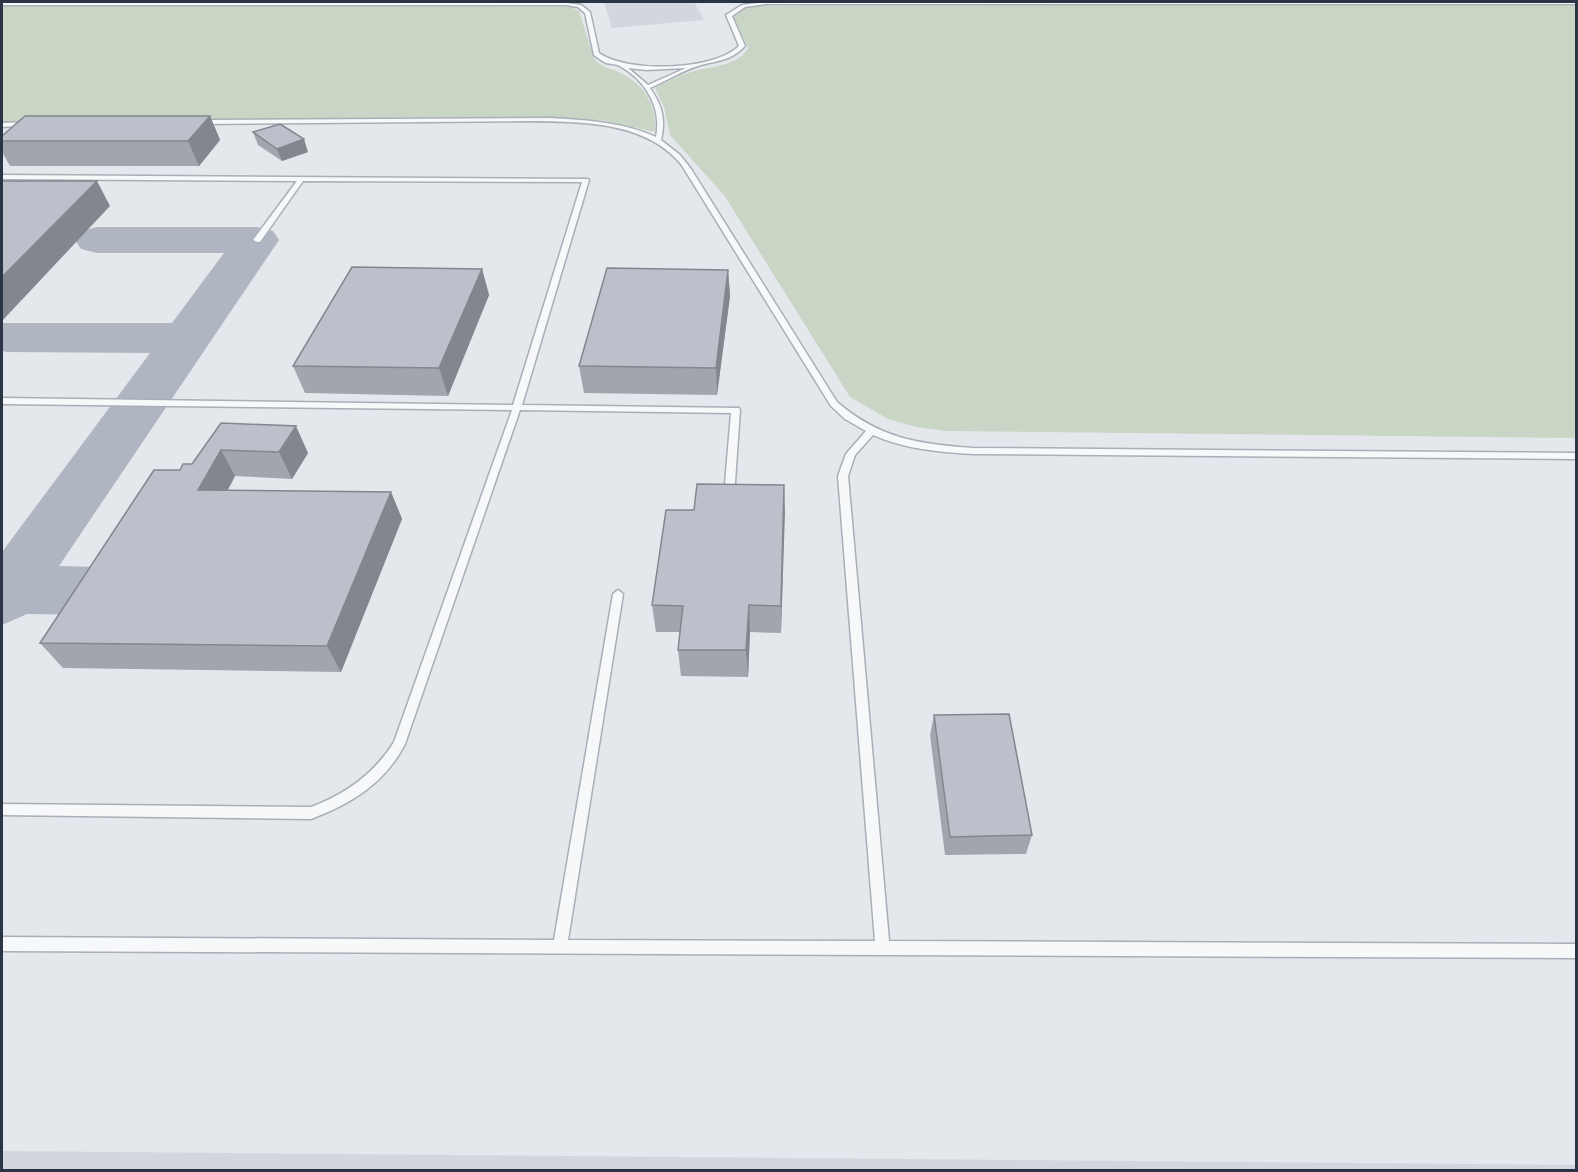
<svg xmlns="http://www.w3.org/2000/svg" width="1578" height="1172" font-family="Commissioner,sans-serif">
<rect width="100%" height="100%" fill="#e4e7ec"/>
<g fill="#d2d6de">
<path d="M604,2H694L704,20L612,28Z"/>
<path d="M2,1151L1576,1165V1170H2Z"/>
</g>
<g fill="#c9d6c5">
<path d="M32,4L571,7L579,11L594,59C601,66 609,68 618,72C643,82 657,105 655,132L601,120L481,117L2,122V6Z"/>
<path d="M1576,4V438L946,431L916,427L888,419L850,397L724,195L670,135L664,107L655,88C667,81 678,76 691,72C709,66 738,67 748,48L734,17L744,9L759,6Z"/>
</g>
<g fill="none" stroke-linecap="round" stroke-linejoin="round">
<path fill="#b0b6c1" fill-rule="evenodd" d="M97,227H257L273,231L279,240L59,566L100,567L123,574L132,591L123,608L100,615L27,614L2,625V552L150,353L7,352L2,351V323H172L224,253H97L81,249L75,240L81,231Z"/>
<g stroke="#a9aeb7" stroke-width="3">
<g id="service">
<path d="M765,2H1576V4H765L745,7L732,16L745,46C730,62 717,60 698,66C682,71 666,81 650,88C662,105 666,119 661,140L680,155L691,169L837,402C880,439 919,444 973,448L1576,453V459L973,454C939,452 904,449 873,435L855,455L848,476L889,941L1576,944V958L2,951V937L554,940L613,594L618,590L623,594L568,940L875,941L838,476L846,454L866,431L845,419L831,406L681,164C644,120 579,122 527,121L200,124L197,122L200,120L550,118C586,120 623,122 656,137C662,107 645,80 620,66C616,64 610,64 606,63C602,61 598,58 594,55L585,13L578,7L566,5H2V3H566L581,5L590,12L599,53C627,73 714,71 739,46L726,15L742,5ZM628,68L646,70L686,68L648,85Z"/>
<path d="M28,122L31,124L30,125L2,127V123Z"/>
<path d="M2,175L588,179L589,180L522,405L739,408L740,410L734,496L729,499L724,496L731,413L520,410L405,744C385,783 351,804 311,819L2,815V804L311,807C346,794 374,774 394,742L512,410L2,404V398L513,405L582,182L303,181L260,242H257L253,240L297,181L2,179Z"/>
</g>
</g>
<use href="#service" fill="#f7f8fa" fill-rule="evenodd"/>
</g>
<g fill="#a1a5ae">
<path d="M210,116L220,140L199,166H10L2,152V136Z"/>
<path d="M253,132L308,152L282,161L258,145Z"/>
<path d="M482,269L489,295L448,396L305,393L293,366Z"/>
<path d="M728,270L730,296L717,395L584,393L579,366Z"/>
<path d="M221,423L308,453L292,479L235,476L228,490L391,492L402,519L341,672L63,668L40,643L180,470L192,464Z"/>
<path d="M784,485L781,633L750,632L748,677L681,676L678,650L680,632H656L652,605L694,510Z"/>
<path d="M934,715L1032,835L1026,854L945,855L930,735Z"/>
</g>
<g fill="#83868d">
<path d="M210,116L220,140L199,166L188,141Z"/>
<path d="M304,139L308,152L282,161L277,149Z"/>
<path d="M97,181L110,206L2,321V277Z"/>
<path d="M482,269L489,295L448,396L439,368Z"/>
<path d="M728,270L730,296L717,395L716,368Z"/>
<path d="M296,426L308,453L292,479L279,452Z"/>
<path d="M221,450L235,476L213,517L198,490Z"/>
<path d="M784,485L785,513L781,633V606Z"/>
<path d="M391,492L402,519L341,672L327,646Z"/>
<path d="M749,605L750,632L748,677L746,650Z"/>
</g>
<g fill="#bbc0ca" stroke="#83868d" stroke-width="1.5">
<path d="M25,116H210L188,141H2V136Z"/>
<path d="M280,124L304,139L277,149L253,132Z"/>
<path d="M2,181H97L2,277Z"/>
<path d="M352,267L482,269L439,368L293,366Z"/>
<path d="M607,268L728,270L716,368L579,366Z"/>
<path d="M221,423L296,426L279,452L221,450L198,490L391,492L327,646L40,643L154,470H180L183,464H192Z"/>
<path d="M697,484L784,485L781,606L749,605L746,650H678L683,606L652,605L666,510H694Z"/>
<path d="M1009,714L1032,835L950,837L934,715Z"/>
</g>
<rect width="1578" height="1172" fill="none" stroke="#2b3445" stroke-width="6"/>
</svg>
